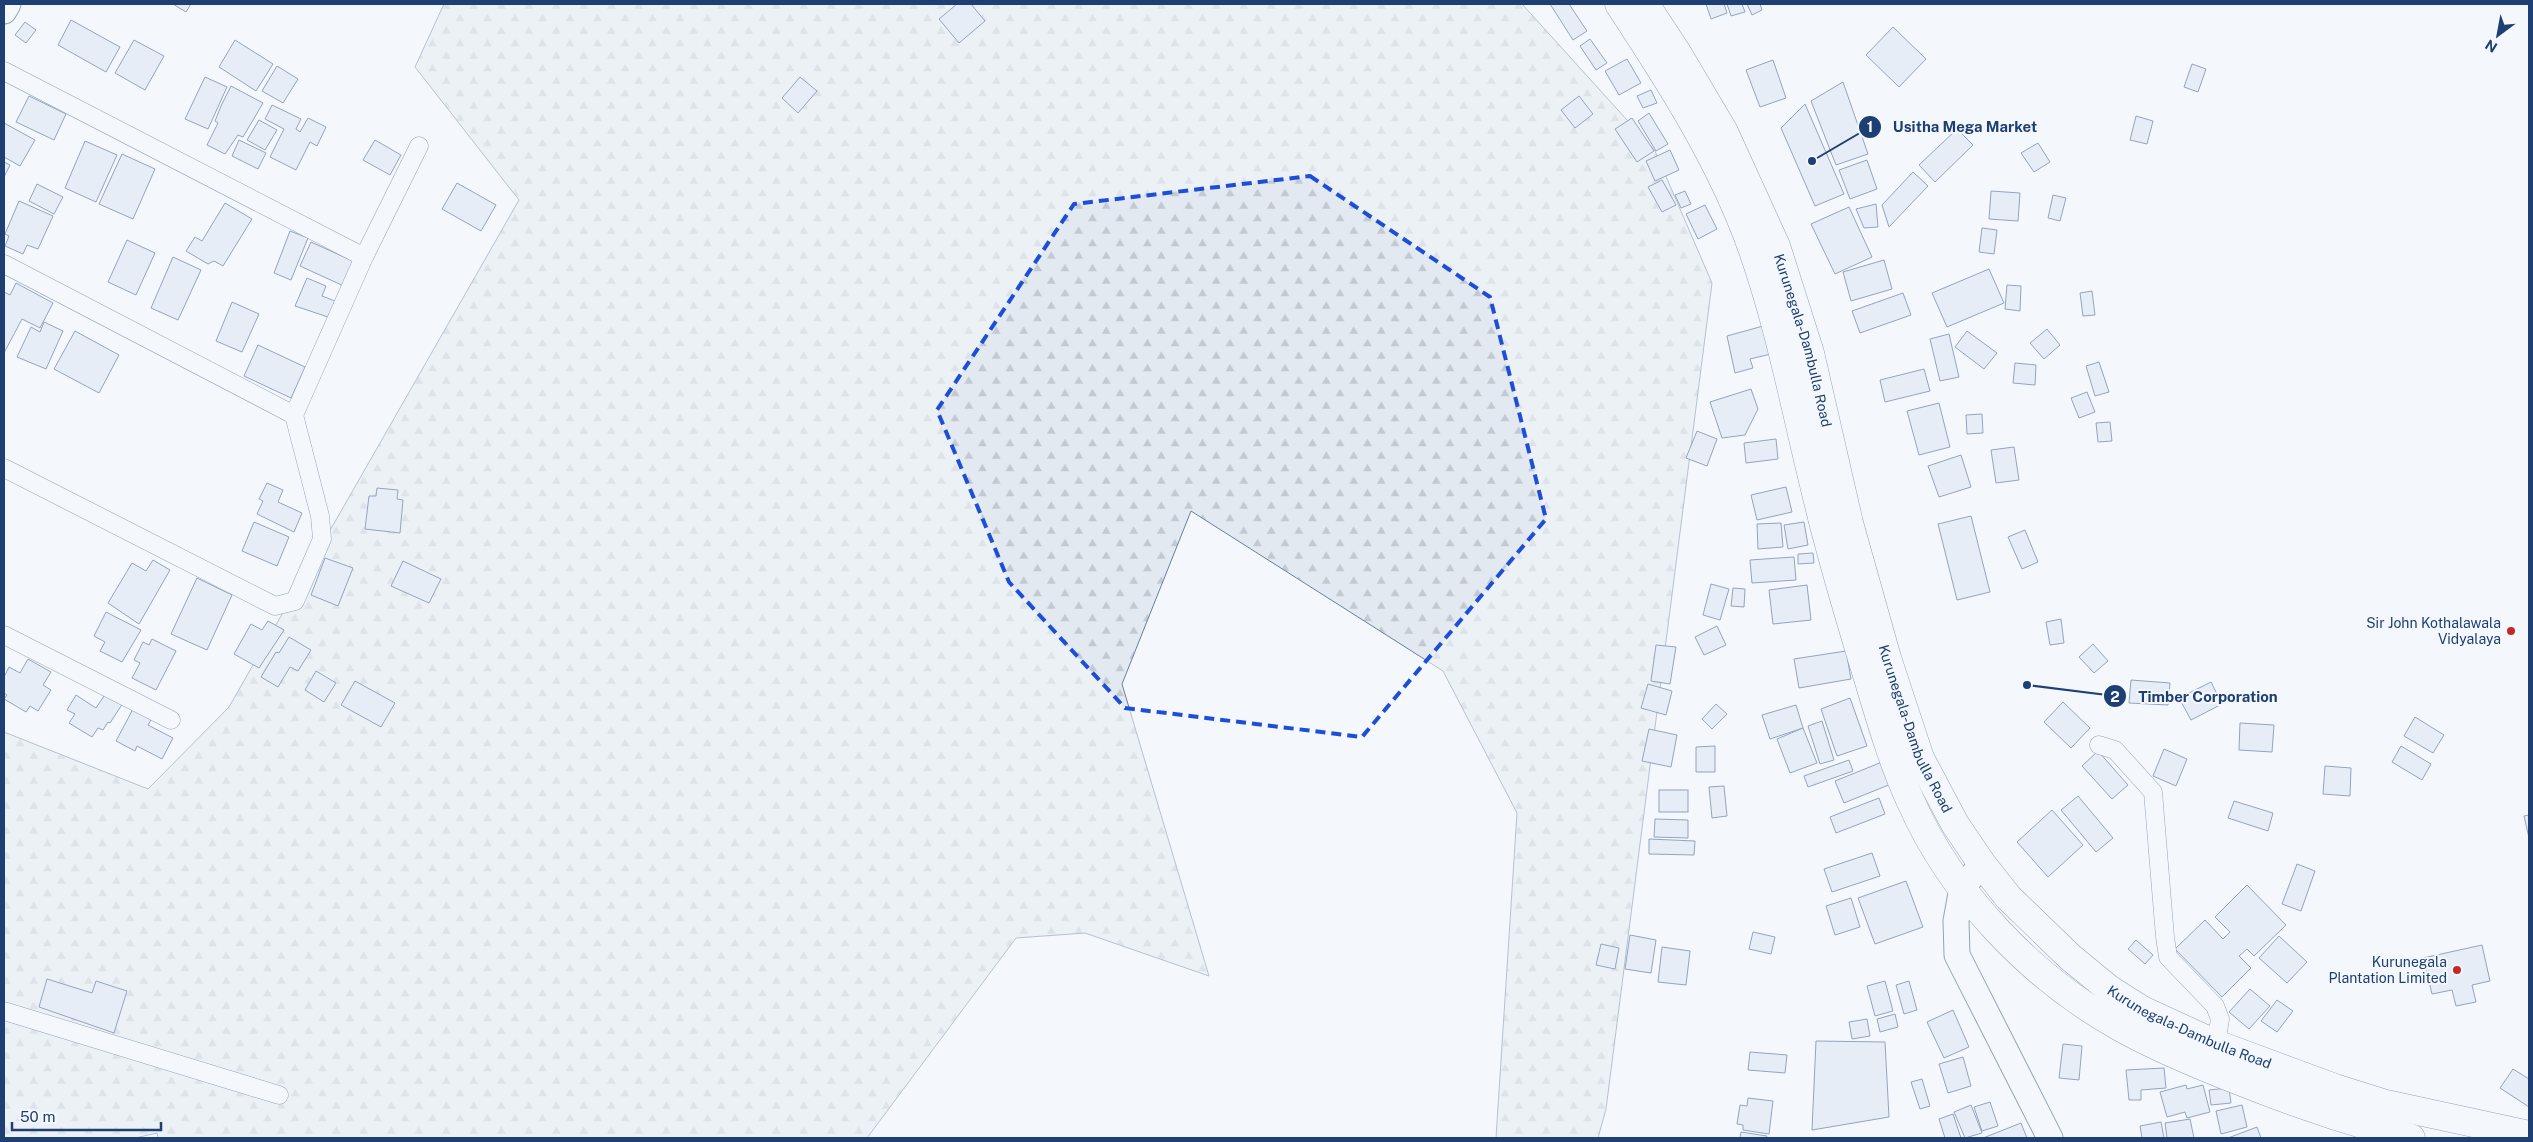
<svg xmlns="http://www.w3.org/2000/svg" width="2533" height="1142" font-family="'Public Sans',sans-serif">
<defs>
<pattern id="forest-firs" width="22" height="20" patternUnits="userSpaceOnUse" patternTransform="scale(1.25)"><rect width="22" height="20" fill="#e3e9f0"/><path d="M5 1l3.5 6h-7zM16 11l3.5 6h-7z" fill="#c2c9d1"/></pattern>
</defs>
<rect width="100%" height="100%" fill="#f4f7fb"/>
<path fill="url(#forest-firs)" stroke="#687fa3" d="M444,4H1522L1655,151L1712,283L1606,1109L1598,1138H1496L1517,813L1443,671L1191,511L1122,684L1209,976L1085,933L1016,938L867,1138H158L157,1133L135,1138H4V732L148,789L229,707L519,200L415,67Z"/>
<g fill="#d5e0f0" stroke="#1d3f73">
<path d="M173,4H191L186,12Z"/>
<path d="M957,4H971L985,21L959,43L939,19Z"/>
<path d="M1550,4H1569L1587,31L1573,40Z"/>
<path d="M1706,4H1724L1727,13L1711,19Z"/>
<path d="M1727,4H1742L1745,12L1731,16Z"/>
<path d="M1747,4H1760L1762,10L1752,15Z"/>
<path d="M71,20L120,47L106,72L58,45Z"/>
<path d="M25,22L36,30L26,43L15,35Z"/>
<path d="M1893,27L1926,59L1899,87L1866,55Z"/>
<path d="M1590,39L1607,63L1596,70L1580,46Z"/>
<path d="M134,40L164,56L145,90L115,73Z"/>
<path d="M235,40L273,64L256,91L219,67Z"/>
<path d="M1627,59L1641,83L1619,95L1605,71Z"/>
<path d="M1773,60L1786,98L1760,107L1746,70Z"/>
<path d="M2192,64L2206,69L2198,92L2184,87Z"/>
<path d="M277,66L298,79L283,103L262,91Z"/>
<path d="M205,77L227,87L208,129L185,119Z"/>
<path d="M800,77L817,91L798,113L782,98Z"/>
<path d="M1843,82L1868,154L1836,165L1811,101Z"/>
<path d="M231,86L263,103L243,137L238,135L225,154L207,145L218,123L215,121L221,106Z"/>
<path d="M1651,90L1657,103L1643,108L1637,96Z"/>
<path d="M29,96L66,114L54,140L16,122Z"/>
<path d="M1579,96L1593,114L1575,128L1561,110Z"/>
<path d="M1805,104L1844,194L1815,206L1781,128Z"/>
<path d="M272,105L301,119L296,129L300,132L308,118L326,127L317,146L310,142L296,170L270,157L284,129L265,119Z"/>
<path d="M1649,113L1668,144L1656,151L1638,121Z"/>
<path d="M2136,116L2153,121L2147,144L2130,140Z"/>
<path d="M1632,118L1654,151L1637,162L1615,129Z"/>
<path d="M259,120L277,130L265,150L247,140Z"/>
<path d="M4,123L35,140L20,166L4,157Z"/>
<path d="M1957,129L1973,145L1935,182L1919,165Z"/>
<path d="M239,140L266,153L258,169L232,156Z"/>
<path d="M375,140L401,155L390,175L363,160Z"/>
<path d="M85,141L117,155L96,202L65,188Z"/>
<path d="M2038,143L2050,162L2034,172L2021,153Z"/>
<path d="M1670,150L1679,170L1655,181L1646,161Z"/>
<path d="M122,154L155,169L133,219L99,204Z"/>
<path d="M1867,160L1877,189L1850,199L1839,170Z"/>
<path d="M4,162L10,165L4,177Z"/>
<path d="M1913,172L1928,186L1889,227L1882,205Z"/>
<path d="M1662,180L1676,205L1662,212L1648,187Z"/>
<path d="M457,183L496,205L481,231L442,209Z"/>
<path d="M37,184L63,197L54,214L29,201Z"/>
<path d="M1685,191L1691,204L1681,208L1675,195Z"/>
<path d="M1991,191L2020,193L2018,221L1989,219Z"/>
<path d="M2053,195L2066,198L2060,221L2048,218Z"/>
<path d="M19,201L53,216L38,249L27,245L23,254L5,246L9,236L5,234Z"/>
<path d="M225,203L252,219L223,266L214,261L208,264L186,251L195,237L202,241Z"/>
<path d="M1876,204L1878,227L1864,228L1856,209Z"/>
<path d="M1705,205L1717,229L1698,239L1686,214Z"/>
<path d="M1849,207L1872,257L1835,274L1811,224Z"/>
<path d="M1982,228L1997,230L1994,254L1979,252Z"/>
<path d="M290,231L308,238L291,280L274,273Z"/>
<path d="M127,240L155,253L136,295L108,282Z"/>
<path d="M311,242L357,263L346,287L300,266Z"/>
<path d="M173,257L201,270L178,320L151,308Z"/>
<path d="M1884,260L1892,289L1851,301L1843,272Z"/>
<path d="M1989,269L2004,303L1947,327L1932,293Z"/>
<path d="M307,278L326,286L322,296L335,301L328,317L295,306Z"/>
<path d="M16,283L53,303L40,328L22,319L4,353V292L10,295Z"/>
<path d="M2007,285L2021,286L2020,311L2005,309Z"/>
<path d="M2092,291L2095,315L2083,316L2080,293Z"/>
<path d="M1903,293L1911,315L1860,333L1852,311Z"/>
<path d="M232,302L259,314L242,352L216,341Z"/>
<path d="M44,322L63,331L46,369L17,357L31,327L40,332Z"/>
<path d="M1763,326L1771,354L1750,359L1753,368L1735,373L1727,336Z"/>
<path d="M2047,329L2060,345L2044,359L2030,343Z"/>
<path d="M75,331L119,355L99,393L54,369Z"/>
<path d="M1967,331L1997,353L1984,369L1955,347Z"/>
<path d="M1949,334L1959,377L1940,381L1930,339Z"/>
<path d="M258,345L305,367L291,398L244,376Z"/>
<path d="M2099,362L2109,392L2095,396L2086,366Z"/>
<path d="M2015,363L2036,365L2035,385L2013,383Z"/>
<path d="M1924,369L1930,391L1885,402L1880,380Z"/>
<path d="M1751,389L1758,409L1745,435L1722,438L1710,402Z"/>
<path d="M2087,392L2095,412L2079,418L2071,398Z"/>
<path d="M1939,403L1950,447L1919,455L1907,411Z"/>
<path d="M1982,414L1983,433L1967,434L1966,415Z"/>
<path d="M2110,422L2112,441L2098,442L2096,423Z"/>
<path d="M1697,431L1717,439L1707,466L1686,458Z"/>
<path d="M1776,439L1778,459L1746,463L1744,443Z"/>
<path d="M2014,447L2019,480L1996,483L1991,450Z"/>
<path d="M1961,455L1971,487L1939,497L1928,466Z"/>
<path d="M267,483L283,490L278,502L302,513L294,532L257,514L263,501L259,499Z"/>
<path d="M1786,487L1792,512L1757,520L1751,495Z"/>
<path d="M377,488L398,490L397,499L403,500L400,533L365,529L369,496H376Z"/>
<path d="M1971,516L1990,592L1957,600L1938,524Z"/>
<path d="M254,522L289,537L277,566L242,551Z"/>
<path d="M1804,522L1808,545L1788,549L1784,525Z"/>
<path d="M1781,523L1783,547L1758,549L1757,524Z"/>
<path d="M2025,530L2038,562L2022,569L2008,537Z"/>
<path d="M1813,553L1814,563L1798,564V554Z"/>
<path d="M1794,557L1796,580L1752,583L1750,560Z"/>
<path d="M325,558L353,568L338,606L311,595Z"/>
<path d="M153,560L170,570L139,624L108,603L132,563L146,571Z"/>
<path d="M403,561L441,579L429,603L391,586Z"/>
<path d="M197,578L232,595L207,650L171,634Z"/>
<path d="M1711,584L1729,589L1720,620L1703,615Z"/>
<path d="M1807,585L1811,620L1773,624L1769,590Z"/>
<path d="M1733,588L1745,589L1744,607L1731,606Z"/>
<path d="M106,612L141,630L122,662L100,651L105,642L94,636Z"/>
<path d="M2061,619L2064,643L2050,645L2046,622Z"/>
<path d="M268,621L284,630L259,668L234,654L251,624L262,630Z"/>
<path d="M1717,626L1726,645L1704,655L1695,637Z"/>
<path d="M289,637L311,650L298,671L290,667L278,687L261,677L276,652L279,653Z"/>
<path d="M152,639L176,651L156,690L132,678L140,663L134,660L143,642L149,645Z"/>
<path d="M2093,644L2108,661L2094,673L2079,657Z"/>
<path d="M1656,645L1676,647L1670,684L1651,681Z"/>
<path d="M1846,651L1851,679L1799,688L1794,659Z"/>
<path d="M28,659L51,672L43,685L51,690L38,711L30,706L26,712L4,699L7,695L4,693V677L9,667L20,673Z"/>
<path d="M316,671L336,683L324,702L305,690Z"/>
<path d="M2131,680L2170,683L2168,705L2129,703Z"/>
<path d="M355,681L395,703L381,727L341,705Z"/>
<path d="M2211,682L2222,704L2191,720L2179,698Z"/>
<path d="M1648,684L1672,691L1666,715L1641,708Z"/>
<path d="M106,693L123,703L110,723L108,722L103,730L98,728L92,737L69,723L75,714L67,710L76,695L96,708Z"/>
<path d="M1850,698L1867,746L1837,756L1821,709Z"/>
<path d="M2063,702L2090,728L2071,748L2044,722Z"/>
<path d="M1716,704L1727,714L1712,729L1702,719Z"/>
<path d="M1796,705L1803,728L1770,739L1762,715Z"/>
<path d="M133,709L152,718L148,725L173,738L162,759L137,746L135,751L116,741Z"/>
<path d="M2415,717L2444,735L2433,753L2404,736Z"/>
<path d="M1822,721L1834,760L1820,764L1808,726Z"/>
<path d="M2240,723L2274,725L2272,752L2239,750Z"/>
<path d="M1803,728L1817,763L1790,773L1777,739Z"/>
<path d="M1649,729L1677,735L1671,767L1642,761Z"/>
<path d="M1715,746V772H1696V747Z"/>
<path d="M2401,746L2431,764L2422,780L2392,762Z"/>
<path d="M2164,749L2187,759L2176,786L2153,776Z"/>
<path d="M2098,751L2128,785L2112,799L2082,766Z"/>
<path d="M1849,760L1853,771L1808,787L1804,776Z"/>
<path d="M1887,760L1896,782L1844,803L1835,781Z"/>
<path d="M2325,766L2351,768L2350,796L2323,794Z"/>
<path d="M1724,786L1727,816L1712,818L1709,787Z"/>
<rect x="1659" y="790" width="29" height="22"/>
<path d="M2078,796L2113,838L2096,852L2061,810Z"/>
<path d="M1879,798L1885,814L1836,833L1830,817Z"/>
<path d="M2234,801L2273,813L2268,831L2228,818Z"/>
<path d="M2052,810L2083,845L2048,877L2017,842Z"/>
<path d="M2529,815V838L2524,816Z"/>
<path d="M1655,819L1688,820V838L1654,837Z"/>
<path d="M1649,839L1695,841L1694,855L1649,854Z"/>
<path d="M1872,853L1880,876L1832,892L1824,869Z"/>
<path d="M2297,864L2315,871L2301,911L2282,904Z"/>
<path d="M1906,881L1923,927L1875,944L1858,898Z"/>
<path d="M2247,885L2286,925L2254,956L2247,949L2239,956L2251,968L2222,997L2175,949L2205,920L2223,939L2230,932L2215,917Z"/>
<path d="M1851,898L1860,927L1835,935L1826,906Z"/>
<path d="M1753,932L1775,937L1771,954L1749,949Z"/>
<path d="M1630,935L1656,940L1651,973L1625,969Z"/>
<path d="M2279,936L2307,962L2287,983L2259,958Z"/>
<path d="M2136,940L2153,955L2145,964L2128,949Z"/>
<path d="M1601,944L1619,948L1615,969L1596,965Z"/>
<path d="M2482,945L2490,981L2472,985L2476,1002L2456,1006L2452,990L2432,994L2423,958Z"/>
<path d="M1662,947L1690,951L1686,985L1658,982Z"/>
<path d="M47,979L92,993L96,981L127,991L114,1033L39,1007Z"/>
<path d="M1885,981L1893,1011L1875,1016L1867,986Z"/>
<path d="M1909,981L1917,1010L1904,1014L1896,985Z"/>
<path d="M2250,989L2270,1006L2249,1029L2229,1012Z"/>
<path d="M2277,1000L2293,1011L2277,1032L2261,1021Z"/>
<path d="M1953,1010L1969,1047L1944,1058L1927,1022Z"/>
<path d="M1895,1014L1898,1027L1880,1032L1877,1019Z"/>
<path d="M1867,1019L1870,1036L1852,1039L1849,1022Z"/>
<path d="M1816,1041L1885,1042L1889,1117L1812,1130Z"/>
<path d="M2063,1044L2082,1046L2079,1080L2059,1078Z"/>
<path d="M1750,1052L1787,1055L1785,1073L1748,1070Z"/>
<path d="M1963,1057L1971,1086L1948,1093L1939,1064Z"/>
<path d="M2164,1068L2166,1088L2141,1090V1100H2129L2126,1070Z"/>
<path d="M2513,1069L2529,1079V1107L2500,1088Z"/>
<path d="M1922,1079L1930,1106L1920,1109L1911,1082Z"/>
<path d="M2186,1085L2187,1089L2203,1085L2210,1112L2187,1118L2185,1112L2167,1117L2160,1092Z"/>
<path d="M2229,1088L2231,1103L2211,1105L2209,1090Z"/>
<path d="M1748,1098L1773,1101L1769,1134L1743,1130V1125L1737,1124L1740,1105L1747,1106Z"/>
<path d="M1990,1102L1998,1126L1982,1131L1974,1107Z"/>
<path d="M1971,1105L1982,1133L1965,1138L1954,1112Z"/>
<path d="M2242,1105L2247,1127L2221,1134L2216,1111Z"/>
<path d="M1953,1114L1961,1138H1945L1939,1119Z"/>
<path d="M2190,1119L2194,1138H2167L2165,1123Z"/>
<path d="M2161,1122L2164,1138H2142L2140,1126Z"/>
<path d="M2021,1123L2027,1138H1983Z"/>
<path d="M2257,1127L2261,1138H2228Z"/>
<path d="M1741,1132L1767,1136L1766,1138H1740Z"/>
</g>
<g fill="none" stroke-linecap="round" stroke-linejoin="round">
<g stroke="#1d3f73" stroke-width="19">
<g id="street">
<path d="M4,71L364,257"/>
<path d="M4,264L294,415L364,257L419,146"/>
<path d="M4,468L275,606L295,601L322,539L320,516L294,415"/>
<path d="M4,635L171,720"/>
<path d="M2099,745L2115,750L2153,792L2165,937L2168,957L2215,1006L2220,1019L2216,1044"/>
<path d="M4,1011L279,1095"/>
</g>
</g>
<g stroke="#1d3f73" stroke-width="27">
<g id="secondary">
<path d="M4,11L8,4"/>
<path d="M1982,864L1962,888L1956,921L1957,955L2050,1138"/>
</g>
</g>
<g stroke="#1d3f73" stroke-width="29">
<g id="highway">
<path d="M1619,4C1669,80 1720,159 1751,245C1780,326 1796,413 1817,497C1831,557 1849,616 1867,675C1880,718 1892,761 1911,802C1952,895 2032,978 2120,1027C2159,1049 2201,1066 2242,1082C2297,1104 2354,1123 2411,1138"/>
<path id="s1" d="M1645,4L1676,51L1724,132L1776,246L1810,353L1849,523L1887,658L1920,758L1955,824L1982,864L2008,897L2070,957L2109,989L2142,1010L2216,1044L2335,1088L2386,1104L2529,1135"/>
</g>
</g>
<use href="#street" stroke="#f4f7fb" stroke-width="18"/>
<use href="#secondary" stroke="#f4f7fb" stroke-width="25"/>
<use href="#highway" stroke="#f4f7fb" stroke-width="28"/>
</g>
<path d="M0 0H2533V1142H0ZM1310,176L1490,297L1546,519L1362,737L1125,708L1009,582L937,410L1074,204Z" fill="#f4f7fb" fill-opacity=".55" fill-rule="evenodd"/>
<path fill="none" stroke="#1d4ed8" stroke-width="4" stroke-dasharray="10 6" stroke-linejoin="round" d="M1310,176L1490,297L1546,519L1362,737L1125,708L1009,582L937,410L1074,204Z"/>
<g fill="#c62828" stroke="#f4f7fb" stroke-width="2">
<circle cx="2511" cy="631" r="5"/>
<circle cx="2457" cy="970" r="5"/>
</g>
<g text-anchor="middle" stroke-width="4" stroke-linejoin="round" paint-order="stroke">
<g font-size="14" fill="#1d3f73" stroke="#f4f7fb">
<text dy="5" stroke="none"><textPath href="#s1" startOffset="374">Kurunegala-Dambulla Road</textPath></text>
<text dy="5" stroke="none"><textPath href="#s1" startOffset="779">Kurunegala-Dambulla Road</textPath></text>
<text dy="5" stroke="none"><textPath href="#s1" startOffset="1199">Kurunegala-Dambulla Road</textPath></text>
</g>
<g font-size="14" fill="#1d3f73" stroke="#f4f7fb" text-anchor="end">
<text x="2501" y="628">Sir John Kothalawala<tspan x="2501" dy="16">Vidyalaya</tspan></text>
<text x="2447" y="967">Kurunegala<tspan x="2447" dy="16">Plantation Limited</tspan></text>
</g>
</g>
<path fill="none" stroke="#1d3f73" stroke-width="2" d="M1812 161L1870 127M2027 685L2115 696"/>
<g fill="#1d3f73" stroke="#f4f7fb" stroke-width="2">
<circle cx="1812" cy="161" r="5"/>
<circle cx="2027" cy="685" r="5"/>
<circle cx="1870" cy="127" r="12"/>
<circle cx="2115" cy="696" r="12"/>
</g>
<g font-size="15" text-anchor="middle" font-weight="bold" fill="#fff">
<text x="1870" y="132">1</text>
<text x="2115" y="702">2</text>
</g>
<g font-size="15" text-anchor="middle" font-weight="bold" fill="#1d3f73" stroke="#f4f7fb" stroke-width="4" stroke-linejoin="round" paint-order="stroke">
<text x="1965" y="132">Usitha Mega Market</text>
<text x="2208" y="702">Timber Corporation</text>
</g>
<rect width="2533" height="1142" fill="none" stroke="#1d3f73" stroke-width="10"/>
<g transform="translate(2498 35) rotate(212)" stroke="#f4f7fb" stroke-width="4" paint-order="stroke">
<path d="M0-4L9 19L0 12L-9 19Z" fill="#1d3f73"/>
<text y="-8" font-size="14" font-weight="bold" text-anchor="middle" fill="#1d3f73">N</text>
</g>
<path d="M12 1122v8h149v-8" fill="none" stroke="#1d3f73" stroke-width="2.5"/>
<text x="20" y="1122" font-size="15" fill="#1d3f73" stroke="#f4f7fb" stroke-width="4" paint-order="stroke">50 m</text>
</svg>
